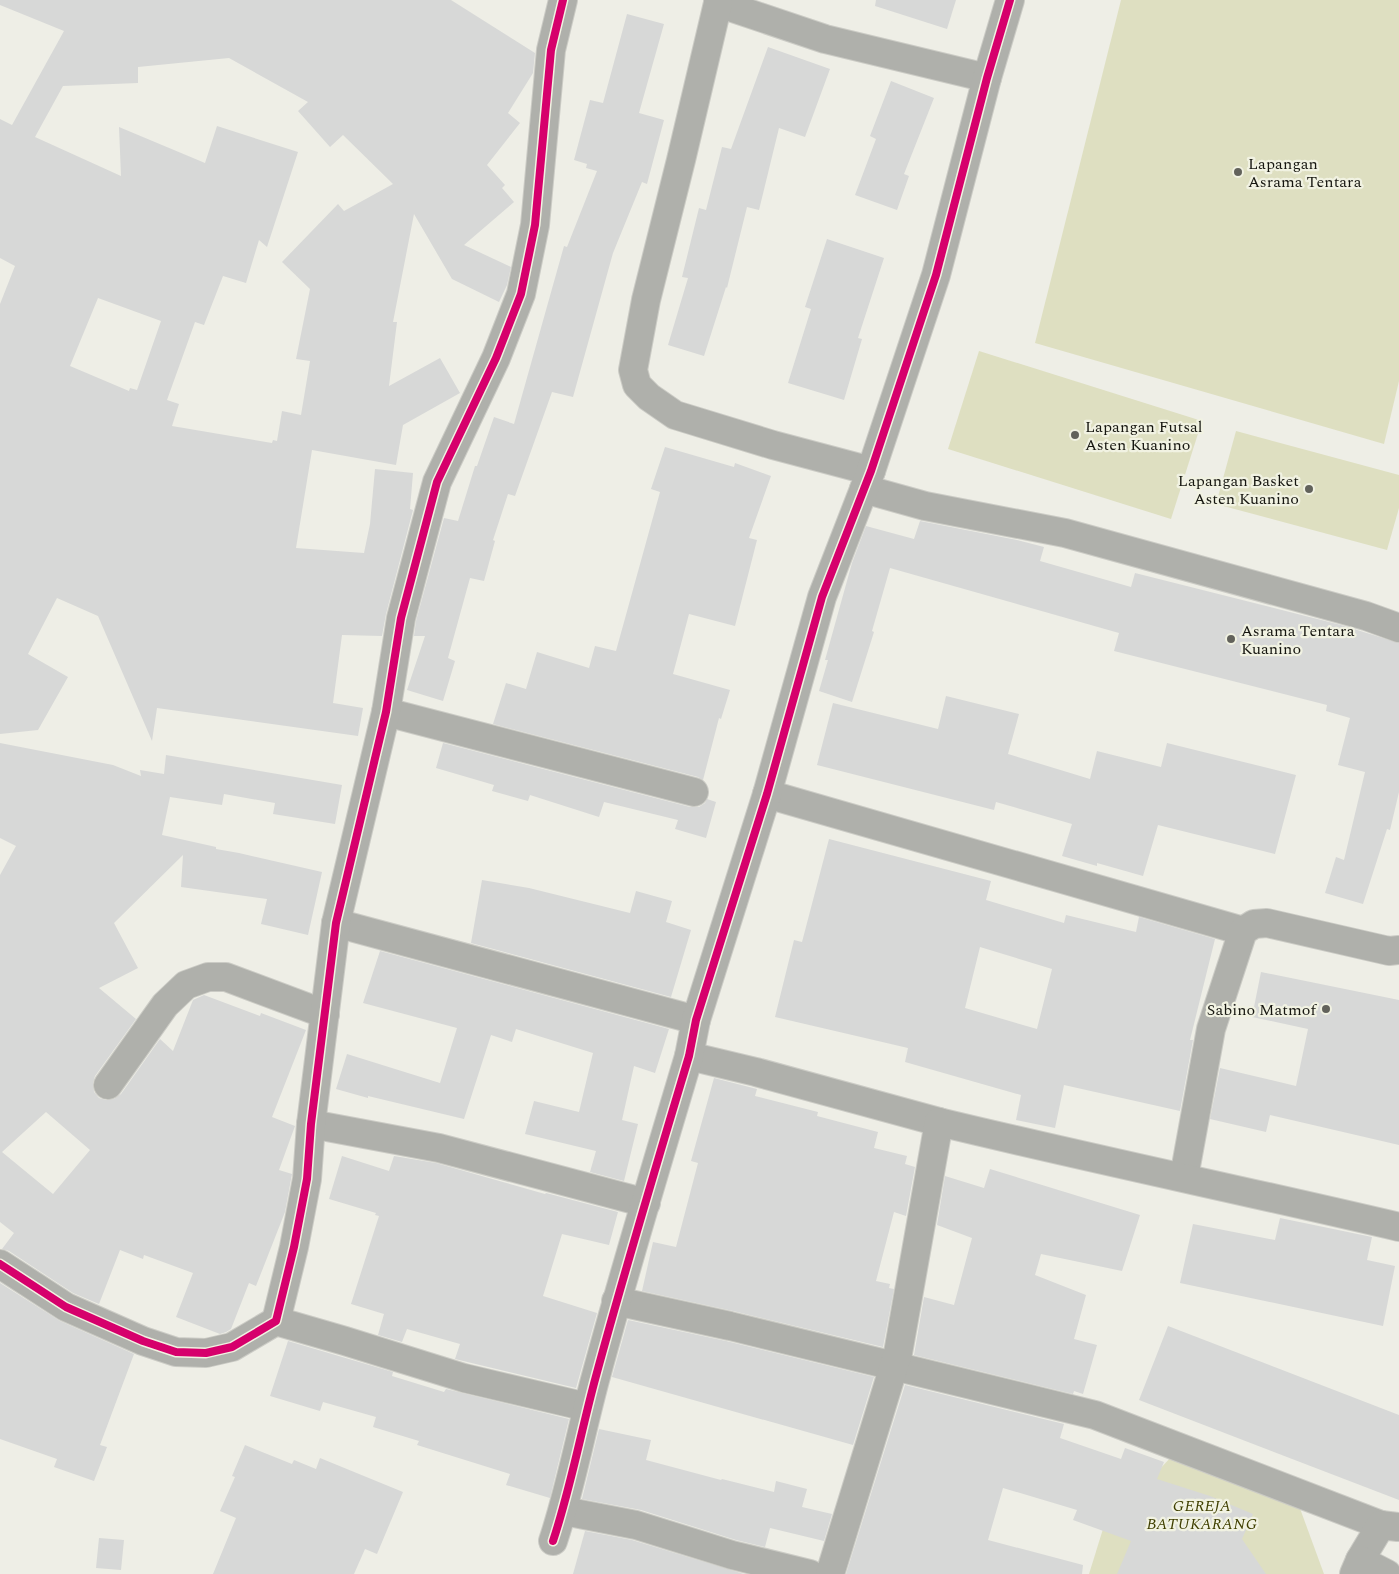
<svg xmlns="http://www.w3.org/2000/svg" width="1399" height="1574" font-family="Spectral,serif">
<rect width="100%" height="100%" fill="#eeeee6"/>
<g fill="#dedfc1">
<path d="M1121,0H1399V381L1384,444L1035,343Z"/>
<path d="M979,351L1202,421L1171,519L948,449Z"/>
<path d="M1236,431L1399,475V508L1387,550L1216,504Z"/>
<path d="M1191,1436L1298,1503L1324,1574H1089L1103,1529Z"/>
</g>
<g fill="#d7d8d7" fill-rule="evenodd">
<path d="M0,0H451L535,53L533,73L508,113L520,123L487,165L505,185L502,188L514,202L464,245L511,267L507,285L499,302L452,279L414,214L393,322H397L389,386L440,358L460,393L403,425L396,465L312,450L296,548L364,553L370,524L375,469L413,473L410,509L413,510L386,614L382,636L342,635L333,703L363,708L358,736L157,708L152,741L98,616L57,598L28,654L68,677L38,730L0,734V304L15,266L0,258V119L12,125L64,31L0,5ZM229,58L308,102L298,111L330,147L343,135L393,184L344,211L338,204L282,262L310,289L296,359L310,361L301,415L282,411L277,441L273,440L272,443L172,426L179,404L167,400L195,322L204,325L223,276L246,283L259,240L267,247L298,152L217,126L205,163L119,127L121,176L35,137L63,86L138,83V67ZM98,298L161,321L137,390L130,388L129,391L70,366Z"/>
<path d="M876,0H956L947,29L875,6Z"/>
<path d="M627,14L664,24L639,113L664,120L647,184L642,182L613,253L573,397L552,392L515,496L508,494L493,540L495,541L484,581L470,578L448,658L455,661L443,701L407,690L425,636H414L416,621L444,518L458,521L475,466H477L494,417L514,424L564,246L567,247L597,171L586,168L587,164L574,160L590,100L603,103Z"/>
<path d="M768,47L830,69L805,137L779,128L759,210L747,207L727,288L726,287L704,356L668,345L688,278L682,277L699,208L706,210L722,147L731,149Z"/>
<path d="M891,81L934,98L904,174L909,176L897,210L855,195L876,139L870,136Z"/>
<path d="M827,239L884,258L858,338L862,339L844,400L788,383L811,309L805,307Z"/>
<path d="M665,447L734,467L735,463L771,476L749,538L757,540L735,626L689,614L673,674L730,690L721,719L719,718L703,780L698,777L493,724L506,683L526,689L537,652L589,668L595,646L616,651L660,492L651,489Z"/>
<path d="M920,521L1017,540L1044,547L1040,561L1131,587L1135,573L1341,625L1399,643V792L1390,830L1387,829L1363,904L1325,893L1336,857L1344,860L1365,772L1338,765L1350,718L1326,711L1327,705L1114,651L1119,633L890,568L872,631L874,632L852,702L819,691L828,660H825L852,563L866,526L914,539Z"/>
<path d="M946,696L1019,714L1008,754L1090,779L1097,751L1161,767L1167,743L1296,775L1275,854L1158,825L1143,876L1097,863V866L1062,856L1072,824L996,802L994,810L817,765L833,703L938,729Z"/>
<path d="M0,743L113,765L141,776L140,770L164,774L166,755L342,785L335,824L273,814L275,803L224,794L222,805L170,797L162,835L216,847V849L239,853L322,872L308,935L261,924L267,899L181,887L183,855L114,923L138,968L99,988L136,1019L95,1076L93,1083L94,1092L99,1098L106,1100L114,1099L121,1094L160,1039L173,1051L193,1000L204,995L260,1016L261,1013L306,1030L272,1117L295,1126L279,1170L292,1174L285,1212L256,1286L249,1283L231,1329L226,1332L220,1334L176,1317L193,1273L144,1255L143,1259L120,1250L99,1304L73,1293L9,1251L2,1249L14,1233L0,1222V875L16,846L0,838ZM46,1112L90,1150L53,1194L2,1152Z"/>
<path d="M443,743L690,807H699L705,803L707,799L716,802L706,838L675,829L678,820L604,802L599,817L530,795L528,801L492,791L494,785L436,768Z"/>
<path d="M829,839L991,881L986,900L1064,923L1066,915L1136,932L1139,917L1215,939L1190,1040H1193L1180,1111L1064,1085L1055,1128L1016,1120L1021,1095L905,1062L908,1048L775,1017L794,940L802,942ZM980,947L1052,969L1037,1029L965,1008Z"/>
<path d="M482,880L529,888L630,913L636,891L672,901L666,922L691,930L671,997L471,943Z"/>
<path d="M380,951L669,1029L655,1073L634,1066L622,1120L638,1124L624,1181L590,1172L596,1151L525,1134L534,1101L579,1112L593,1053L516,1029L512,1042L491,1035L464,1119L368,1096V1098L336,1089L347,1054L440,1083L457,1028L363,1003Z"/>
<path d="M1261,972L1399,1000V1145L1270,1115L1266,1132L1210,1119L1220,1068L1296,1086L1308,1029L1252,1017Z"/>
<path d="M714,1078L757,1089L755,1096L818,1112L817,1116L878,1132L874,1148L907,1156L905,1164L915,1167L906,1216L894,1212L876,1281L890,1284L889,1288L894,1289L883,1347L733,1311L642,1291L653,1242L676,1247L698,1163L691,1161Z"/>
<path d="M342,1156L389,1171L394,1156L436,1163L545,1194L546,1193L618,1212L609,1245L562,1234L543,1296L597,1313L576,1388L455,1359L460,1344L407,1329L402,1342L378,1335L384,1314L351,1304L379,1216L375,1215L376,1213L329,1199Z"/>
<path d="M990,1169L1140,1215L1122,1271L1041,1254L1035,1275L1086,1295L1074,1339L1097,1345L1083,1394L1074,1391L1073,1394L914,1355L924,1297L954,1305L972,1238L937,1225L945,1176L984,1188Z"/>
<path d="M1280,1218L1372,1237L1367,1260L1395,1266L1383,1326L1180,1283L1193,1224L1275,1240Z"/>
<path d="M0,1283L60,1321L134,1354L100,1445L107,1447L94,1481L54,1467L57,1459L0,1439Z"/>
<path d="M628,1320L726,1341L874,1377L853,1445L612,1377Z"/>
<path d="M1168,1326L1399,1415V1500L1139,1400Z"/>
<path d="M288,1341L393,1372L392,1376L444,1392L446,1389L569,1419L550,1498L506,1485L510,1474L417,1445L419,1441L373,1427L376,1417L323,1402L320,1411L270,1396Z"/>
<path d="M905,1385L1064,1424L1060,1438L1121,1459L1125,1448L1164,1462L1157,1479L1210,1496L1253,1514L1242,1539L1266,1574H1117L1131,1541L1073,1520L1077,1510L1003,1488L988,1540L1083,1565L1082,1574H846Z"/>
<path d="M599,1429L651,1440L646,1460L721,1480L722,1479L774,1492L776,1481L807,1489L802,1507L832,1514L824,1541L770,1528L765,1547L736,1540L641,1510L582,1499Z"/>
<path d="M245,1445L292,1464L294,1460L316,1469L320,1458L403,1492L377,1554L365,1549L354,1574H213L236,1518L220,1511L235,1477L232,1476Z"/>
<path d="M585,1531L632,1540L744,1574H573Z"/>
<path d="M99,1538L124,1540L121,1570L96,1568Z"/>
</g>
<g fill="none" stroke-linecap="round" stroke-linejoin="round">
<g stroke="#cbcbc5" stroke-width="30">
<g id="minor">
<path d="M719,0L718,3L825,39L987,78"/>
<path d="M718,3L681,160L646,300L633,370L637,385L649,397L675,415L773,445L871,471"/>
<path d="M864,489L925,506L1065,533L1366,616L1399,628"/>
<path d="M386,712L694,792"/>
<path d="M767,794L1243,931"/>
<path d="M336,923L696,1020"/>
<path d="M689,1056L756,1072L939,1122"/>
<path d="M108,1085L165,1005L186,985L208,977H226L325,1014"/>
<path d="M311,1124L439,1148L646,1203"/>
<path d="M1184,1177L1211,1029L1243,931L1254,924L1267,923L1389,951L1399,950"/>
<path d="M0,1264L66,1307L143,1341L176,1352L206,1353L232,1347L276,1321L294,1247L307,1179L311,1124L336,923L386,712L401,618L437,482L496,358L521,294L535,225L551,50L563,0"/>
<path d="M616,1301L730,1326L1095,1415L1381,1525"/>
<path d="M276,1321L345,1341L464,1378L587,1407"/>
<path d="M564,1511L636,1525L732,1555L810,1574"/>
<path d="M553,1541C571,1487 581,1431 596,1376C625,1269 657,1163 689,1056L696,1020L767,794L822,597L871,471L936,275L987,78L1010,0"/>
<path d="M1360,1560L1381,1525L1398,1527"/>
<path d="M830,1574L898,1353L939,1122C1092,1159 1246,1191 1399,1227"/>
<path d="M1354,1574L1360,1560L1387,1574"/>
</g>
</g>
<use href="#minor" stroke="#afb0ab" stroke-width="28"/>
<g stroke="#f1f2e2" stroke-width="11">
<g id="cycleway">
<path d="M0,1264L66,1307L143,1341L176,1352L206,1353L232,1347L276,1321L294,1247L307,1179L311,1124L336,923L386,712L401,618L437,482L496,358L521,294L535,225L551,50L563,0"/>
<path d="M553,1541C571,1487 581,1431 596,1376C625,1269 657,1163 689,1056L696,1020L767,794L822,597L871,471L936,275L987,78L1010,0"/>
</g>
</g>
<use href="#cycleway" stroke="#d6006c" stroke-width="8"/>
</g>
<g fill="#62625b" stroke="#f1f2e2" stroke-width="2">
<circle cx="1238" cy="172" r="5"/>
<circle cx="1075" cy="435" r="5"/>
<circle cx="1309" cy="489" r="5"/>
<circle cx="1231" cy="639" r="5"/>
<circle cx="1326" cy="1009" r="5"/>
</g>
<g text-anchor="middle" stroke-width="4.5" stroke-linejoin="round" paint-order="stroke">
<g font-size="16" fill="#161610" stroke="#f1f2e2" text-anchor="start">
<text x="1248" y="169">Lapangan<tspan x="1248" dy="18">Asrama Tentara</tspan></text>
<text x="1085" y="432">Lapangan Futsal<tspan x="1085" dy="18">Asten Kuanino</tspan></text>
<text x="1299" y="486" text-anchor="end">Lapangan Basket<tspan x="1299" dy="18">Asten Kuanino</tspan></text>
<text x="1241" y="636">Asrama Tentara<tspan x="1241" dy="18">Kuanino</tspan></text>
<text x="1316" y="1015" text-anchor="end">Sabino Matmof</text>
</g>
<g font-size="16" font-style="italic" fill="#3f3f00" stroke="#f1f2e2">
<text x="1202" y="1511">GEREJA<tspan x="1202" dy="18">BATUKARANG</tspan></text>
</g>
</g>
</svg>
